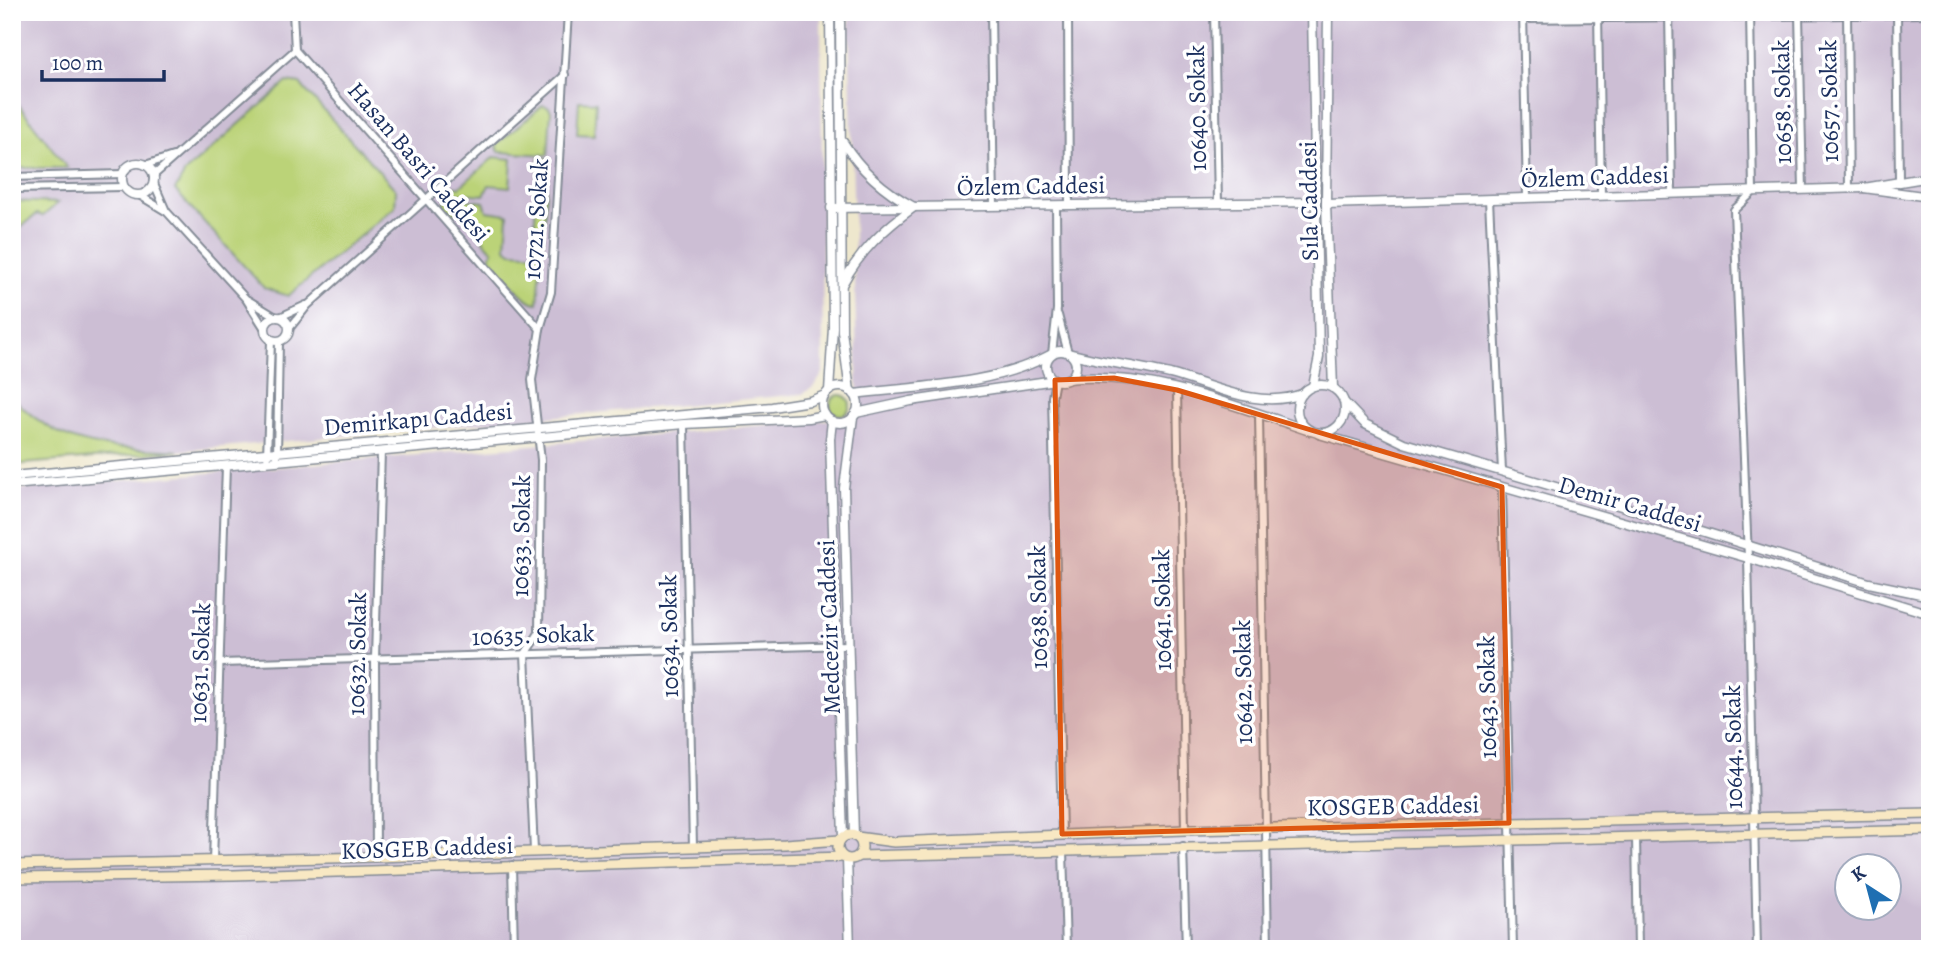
<svg xmlns="http://www.w3.org/2000/svg" width="1942" height="961" font-family="Alegreya,serif">
<rect width="100%" height="100%" fill="#fff"/>
<filter id="ink" filterUnits="userSpaceOnUse"><feTurbulence type="fractalNoise" baseFrequency=".0143" numOctaves="2"/><feDisplacementMap in="SourceGraphic" scale="14" xChannelSelector="R" yChannelSelector="G"/><feConvolveMatrix kernelMatrix="1 2 1 2 8 2 1 2 1" color-interpolation-filters="sRGB"/></filter>
<filter id="wash" filterUnits="userSpaceOnUse"><feTurbulence type="fractalNoise" baseFrequency=".00686" numOctaves="4" result="noise"/><feDisplacementMap in="SourceGraphic" scale="28" xChannelSelector="R" yChannelSelector="G"/><feGaussianBlur stdDeviation="1.57" result="paint"/><feColorMatrix in="noise" values="0 0 0 0 0 0 0 0 0 0 0 0 0 0 0 0 0 1.4 0 .05"/><feComposite in="paint" operator="in"/></filter>
<g filter="url(#wash)">
<rect width="100%" height="100%" fill="#eee7cd"/>
<g fill="#ccbed4" fill-rule="evenodd">
<path d="M12,12H821L823,373L814,387L802,394L178,451L97,445L67,438L42,423L12,397V235L37,214L57,203L12,201V168H66L12,96Z"/>
<path d="M849,12H1930V949H12V490L858,417ZM1848,866H1890V908H1848Z"/>
</g>
<g fill="#bbd378" stroke="#6b816b" stroke-width="2">
<path d="M287,82L300,84L396,190L395,207L288,296L264,288L175,190L186,171Z"/>
<path d="M12,96L67,168H12Z"/>
<path d="M579,101L596,102L594,135L577,134Z"/>
<path d="M543,105L549,107L551,111L548,155L499,152L496,145Z"/>
<path d="M494,157L512,159L510,187L489,185L484,195L446,192L452,185L460,187Z"/>
<path d="M539,158L548,159L543,250L533,249Z"/>
<path d="M448,197L484,202L487,211L508,214L506,248L512,252L542,254L538,303C524,304 500,269 490,257L493,251L459,212L452,213L445,207L444,202Z"/>
<path d="M12,201L58,203L43,216L37,214L12,235Z"/>
<circle cx="840" cy="405" r="10"/>
<path d="M12,397C66,453 106,446 178,451L12,465Z"/>
</g>
</g>
<g filter="url(#ink)">
<g fill="none" stroke-linecap="round" stroke-linejoin="round">
<g stroke="#848b96" stroke-width="10">
<g id="minor">
<path d="M293,12L295,50L540,329"/>
<path d="M991,12L994,205"/>
<path d="M1068,12L1069,205"/>
<path d="M1214,12L1218,203"/>
<path d="M1523,12L1527,198"/>
<path d="M1598,12L1601,196"/>
<path d="M1669,12L1672,194"/>
<path d="M1750,12L1753,192L1734,210L1748,558L1757,949"/>
<path d="M1847,12L1849,189"/>
<path d="M1897,12L1899,181"/>
<path d="M1799,14L1803,190"/>
<path d="M1523,19L1930,14"/>
<path d="M145,165L173,156"/>
<path d="M153,176L295,50"/>
<path d="M12,177L123,174"/>
<path d="M153,181L166,211"/>
<path d="M12,189L124,187"/>
<path d="M139,195L167,212L246,299L265,329"/>
<path d="M1489,199L1502,471"/>
<path d="M248,300L276,317"/>
<path d="M1058,315L1068,353"/>
<path d="M280,317L306,305"/>
<path d="M289,329L308,305L565,75"/>
<path d="M1052,354L1057,309L1056,205"/>
<path d="M1055,380L1052,397L1062,834"/>
<path d="M1177,390L1185,830"/>
<path d="M1259,414L1268,949"/>
<path d="M684,424L693,847"/>
<path d="M267,456L271,340"/>
<path d="M277,456L279,341"/>
<path d="M1502,487L1513,949"/>
<path d="M220,663L848,645"/>
<path d="M1636,837L1638,949"/>
<path d="M1183,846L1186,949"/>
<path d="M534,851L525,654L539,633L541,460L532,380L540,329L551,292L568,12"/>
<path d="M1063,851L1066,949"/>
<path d="M376,857L375,659L381,451"/>
<path d="M213,861L226,466"/>
<path d="M512,865L514,949"/>
</g>
</g>
<g stroke="#848b96" stroke-width="11">
<g id="tertiary">
<path d="M840,12L842,331L850,391"/>
<path d="M1312,12L1319,357L1313,386"/>
<path d="M1328,12L1326,204L1333,388"/>
<path d="M843,142C861,171 884,191 914,207C885,228 861,250 843,283"/>
<circle cx="138" cy="179" r="16"/>
<path d="M1930,177L1864,188L1930,197"/>
<path d="M1326,204L1864,188"/>
<path d="M831,208L1316,202"/>
<circle cx="277" cy="329" r="12"/>
<circle cx="1061" cy="366" r="15"/>
<path d="M1068,353C1102,362 1136,366 1170,374C1212,385 1258,410 1302,394"/>
<path d="M1067,379C1150,371 1232,405 1310,431"/>
<circle cx="1321" cy="409" r="24"/>
<circle cx="840" cy="405" r="18"/>
<path d="M829,391L833,327L830,12"/>
<path d="M854,394C920,386 992,386 1052,354"/>
<path d="M1345,403L1365,424L1404,443L1621,506L1869,583L1930,596"/>
<path d="M856,413L911,401L1055,380"/>
<path d="M853,417L844,488L854,836"/>
<path d="M832,421L830,439L843,837"/>
<path d="M1319,434L1748,558L1930,614"/>
<path d="M12,476L772,407L810,401L825,395"/>
<path d="M12,485L684,424L809,418L825,415"/>
<path d="M847,859L850,949"/>
</g>
</g>
<g stroke="#848b96" stroke-width="12">
<g id="secondary">
<circle cx="850" cy="847" r="12"/>
<path d="M857,837L894,842L1185,830L1930,814"/>
<path d="M859,856L1930,830"/>
<path d="M12,865L376,857L785,844L840,840"/>
<path d="M12,878L234,875L843,857"/>
</g>
</g>
<use href="#minor" stroke="#fff" stroke-width="6"/>
<use href="#tertiary" stroke="#fff" stroke-width="8"/>
<use href="#secondary" stroke="#f8e8c3" stroke-width="9"/>
</g>
</g>
<path fill="#de5710" fill-opacity="0.2" stroke="#de5710" stroke-width="5" stroke-linejoin="round" d="M1114,378L1177,390L1502,487L1509,823L1062,834L1055,380Z"/>
<g text-anchor="middle" stroke-width="7" stroke-linejoin="round" paint-order="stroke">
<g font-size="24" fill="#1b2f5e" stroke="#fff">
<text transform="translate(1829 101) rotate(-91)" y="8">10657. Sokak</text>
<text transform="translate(1782 102) rotate(-91)" y="8">10658. Sokak</text>
<text transform="translate(1197 108) rotate(-91)" y="8">10640. Sokak</text>
<text transform="translate(419 162) rotate(49)" y="8">Hasan Basri Caddesi</text>
<text transform="translate(1595 177) rotate(-2)" y="8">Özlem Caddesi</text>
<text transform="translate(1031 186) rotate(-1)" y="8">Özlem Caddesi</text>
<text transform="translate(1309 201) rotate(-91)" y="8">Sıla Caddesi</text>
<text transform="translate(536 219) rotate(-86)" y="8">10721. Sokak</text>
<text transform="translate(418 419) rotate(-5)" y="8">Demirkapı Caddesi</text>
<text transform="translate(1630 504) rotate(16)" y="8">Demir Caddesi</text>
<text transform="translate(521 536) rotate(-89)" y="8">10633. Sokak</text>
<text transform="translate(1038 607) rotate(-91)" y="8">10638. Sokak</text>
<text transform="translate(1162 610) rotate(-91)" y="8">10641. Sokak</text>
<text transform="translate(829 627) rotate(-92)" y="8">Medcezir Caddesi</text>
<text transform="translate(533 635) rotate(-2)" y="8">10635. Sokak</text>
<text transform="translate(669 636) rotate(-91)" y="8">10634. Sokak</text>
<text transform="translate(357 654) rotate(-89)" y="8">10632. Sokak</text>
<text transform="translate(200 663) rotate(-88)" y="8">10631. Sokak</text>
<text transform="translate(1243 682) rotate(-91)" y="8">10642. Sokak</text>
<text transform="translate(1487 697) rotate(-91)" y="8">10643. Sokak</text>
<text transform="translate(1733 747) rotate(-91)" y="8">10644. Sokak</text>
<text transform="translate(1393 806) rotate(-1)" y="8">KOSGEB Caddesi</text>
<text transform="translate(427 848) rotate(-2)" y="8">KOSGEB Caddesi</text>
</g>
</g>
<rect width="1942" height="961" fill="none" stroke="#fff" stroke-width="42"/>
<g transform="translate(1868 887) rotate(324)"><circle r="33" fill="#ffffff" stroke="#a4acbf" stroke-width="2"/>
<path d="M0-5L12 26L0 18L-12 26Z" fill="#1f6fb2"/>
<text y="-10" font-size="19" font-weight="bold" text-anchor="middle" fill="#1b2f5e">K</text>
</g>
<path d="M42 70v10h122v-10" fill="none" stroke="#1b2f5e" stroke-width="3.5"/>
<text x="52" y="70" font-size="21" fill="#1b2f5e" stroke="#ffffff" stroke-width="5" paint-order="stroke">100 m</text>
</svg>
